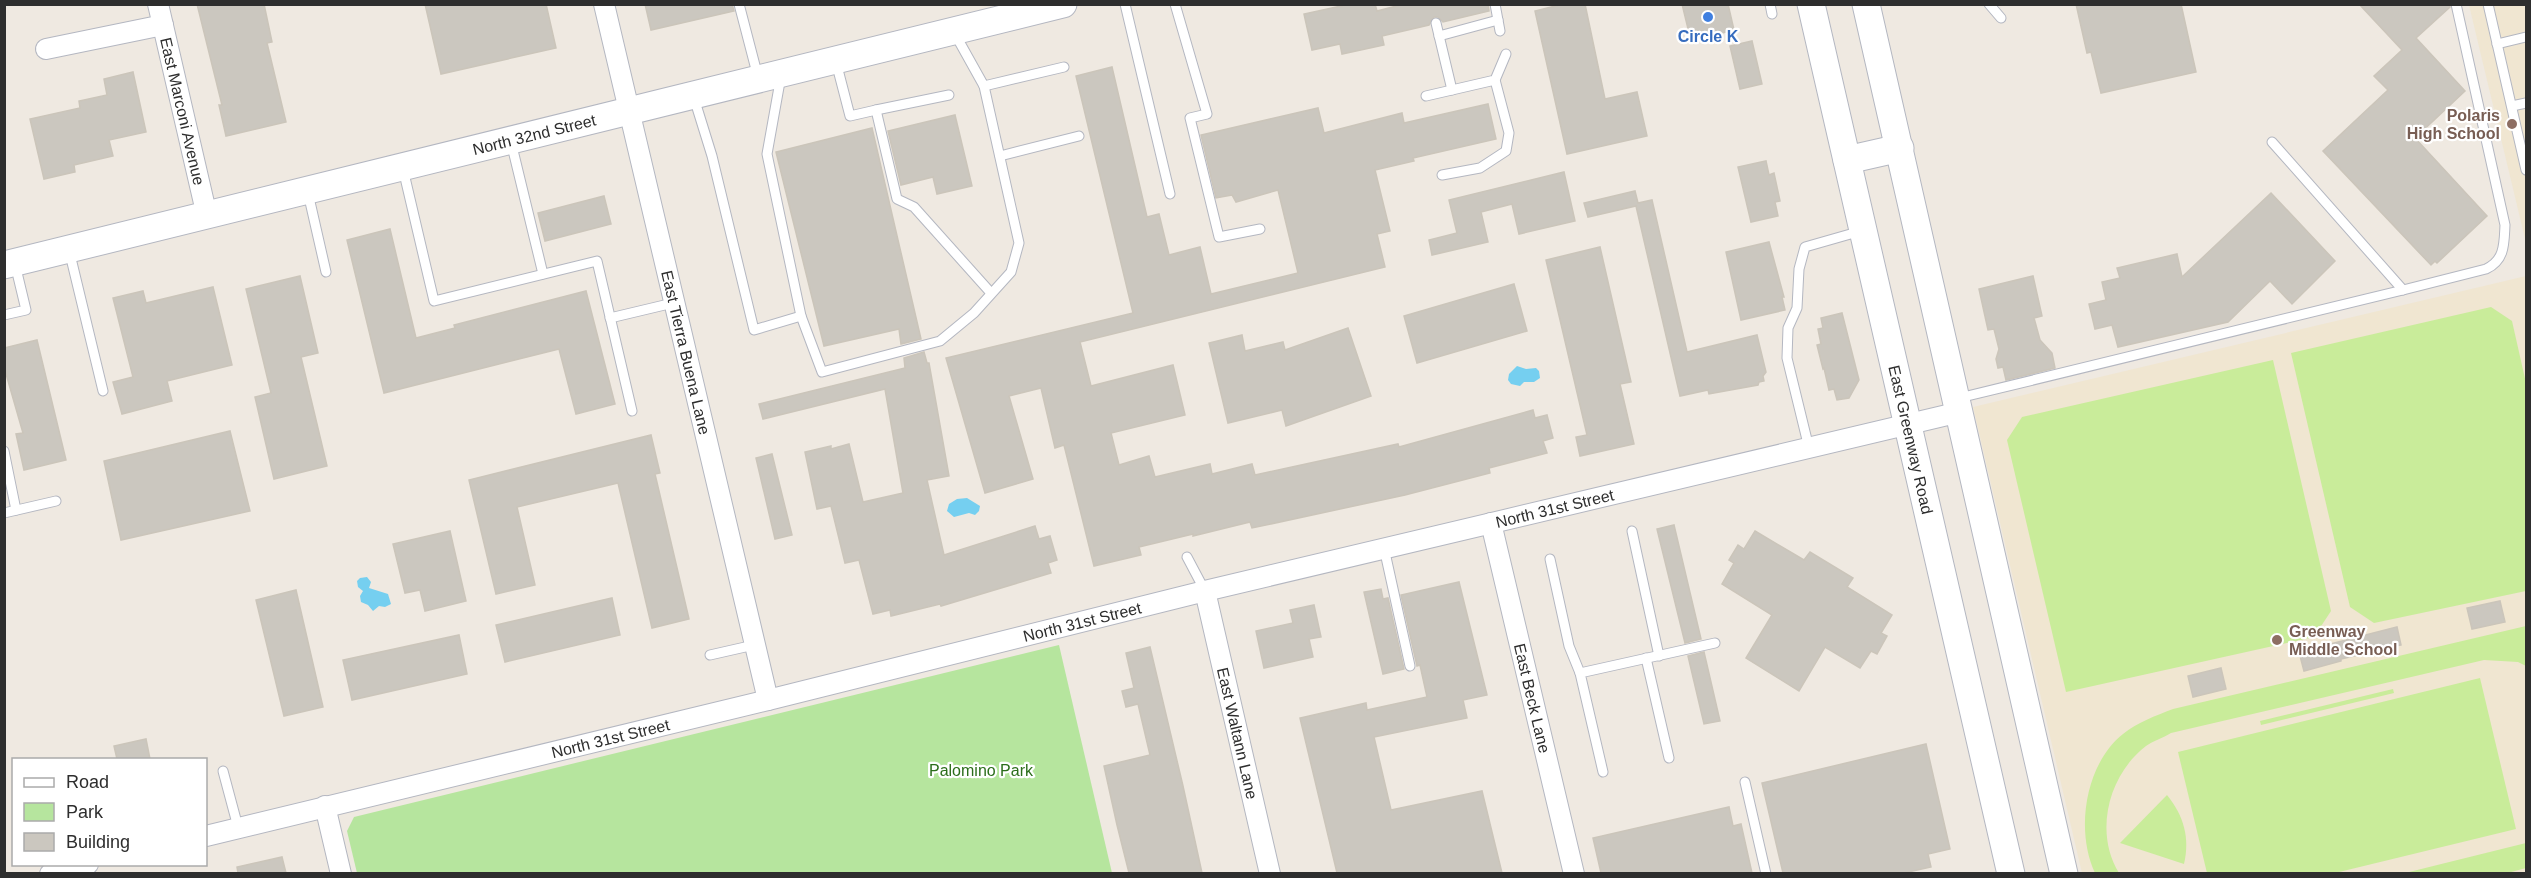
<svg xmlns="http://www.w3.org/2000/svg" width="2531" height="878" font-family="Helvetica,sans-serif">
<rect width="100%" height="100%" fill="#efe9e1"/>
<g fill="#f0e6d1">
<path d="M2469,5H2526V243Z"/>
<path d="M2526,276V873H2082L1973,407Z"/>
</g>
<path fill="#b6e59e" d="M1059,645L1112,873H357L347,831L354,817Z"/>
<g fill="#c9ec9a">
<path d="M2491,307L2512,321L2526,383V591L2374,623L2350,607L2291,353Z"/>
<path d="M2273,360L2331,611L2314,637L2066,692L2007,440L2022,417Z"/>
<path d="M2526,626V666L2518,662L2484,660L2171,733C2163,738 2153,741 2146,746C2108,775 2094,833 2119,873H2095C2075,831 2085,764 2123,734C2138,722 2155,716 2173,709Z"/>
<path d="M2480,678L2516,829L2335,873H2207L2178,752Z"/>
<path d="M2393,689L2394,693L2261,725L2260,721Z"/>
<path d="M2167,795C2184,816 2190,838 2184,864L2120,843Z"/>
<path d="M2526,843V868L2504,874L2405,873Z"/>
</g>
<g fill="#75cff0">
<path d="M1517,366L1526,369L1536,368L1539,371L1540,378L1534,382H1524L1520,386L1511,384L1508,380L1509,374Z"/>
<path d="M967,498L980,506L979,511L975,515L969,513L954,517L947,511L949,504L957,499Z"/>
<path d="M367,577L371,582L369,588L388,594L391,604L385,607L379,606L373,611L368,605L361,602L360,596L363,591L358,587L357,581L360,578Z"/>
</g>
<g fill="#cbc7bf" stroke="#cbc5ba" stroke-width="1.5">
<path d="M197,4H264L272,42L267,43L286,122L226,136L219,105H222Z"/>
<path d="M425,4H546L556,48L441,74Z"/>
<path d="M645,4H732L734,11L651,30Z"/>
<path d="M1350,4H1375L1377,11L1404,4H1488L1489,11L1443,22L1438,17H1434L1429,25L1382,36L1384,45L1342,54L1340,44L1312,50L1304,14Z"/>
<path d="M1563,4H1585L1605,99L1637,92L1647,136L1567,154L1535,11Z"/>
<path d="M1682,4H1728L1734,30L1691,41Z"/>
<path d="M2076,4H2181L2196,72L2101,93L2091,52L2087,53Z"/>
<path d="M2359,4H2449L2450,7L2416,38L2465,91L2415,138L2487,216L2437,263L2435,261L2431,265L2323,151L2388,90L2374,76L2402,50Z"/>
<path d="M1752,41L1762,84L1740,89L1730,46Z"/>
<path d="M1112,67L1147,217L1159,214L1169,255L1200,247L1211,294L1298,273L1278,190L1236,202L1232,195L1216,198L1201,135L1318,108L1324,133L1402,113L1404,123L1488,104L1496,139L1413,158L1414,161L1375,170L1390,231L1377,234L1385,267L1080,342L1091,386L1173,365L1185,415L1111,433L1119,465L1149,456L1155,477L1210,464L1212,474L1252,464L1255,475L1398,444L1399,447L1533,410L1535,418L1547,415L1553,438L1543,441L1547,453L1489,468L1490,473L1405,495L1252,528L1250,522L1193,536V534L1139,547L1141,555L1094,566L1064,445L1055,448L1041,388L1009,396L1033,479L985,493L946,358L1133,313L1076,76Z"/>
<path d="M133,72L146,132L109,140L113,156L74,165L75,172L44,179L30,119L80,108L79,101L107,95L104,79Z"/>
<path d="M955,115L972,186L937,194L933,177L901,185L888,131Z"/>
<path d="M872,128L921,339L901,344L899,329L824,346L776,152Z"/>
<path d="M1766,161L1769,175L1774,173L1780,201L1775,202L1778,216L1751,222L1738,167Z"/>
<path d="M1564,172L1575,221L1519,234L1512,204L1481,212L1488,242L1432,255L1429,240L1457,233L1449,200Z"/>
<path d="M1635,191L1638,203L1652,200L1687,352L1757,335L1766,372L1763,376L1764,381L1759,382L1758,385L1709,394L1708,390L1680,396L1636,206L1588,217L1584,203Z"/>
<path d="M2271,193L2335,261L2292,304L2270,281L2228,322L2118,347L2112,325L2095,329L2089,304L2106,300L2102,282L2120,278L2117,268L2177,254L2182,277Z"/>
<path d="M604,196L611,224L545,241L538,213Z"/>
<path d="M390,229L416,338L455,328L454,325L586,291L615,404L576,414L559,349L384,393L347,240Z"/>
<path d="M1769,242L1784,297H1782L1785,310L1741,320L1726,252Z"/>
<path d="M1600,247L1631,382L1620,384L1634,444L1580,456L1576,437L1587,435L1546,260Z"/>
<path d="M300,276L318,353L301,357L327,466L274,479L255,397L271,393L246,289Z"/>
<path d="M2033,276L2042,316L2034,318L2040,340L2052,353L2055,368L2006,380L2003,367L1998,368L1996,359L1999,349L1994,329L1988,330L1979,289Z"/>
<path d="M1514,284L1527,331L1417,363L1404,316Z"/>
<path d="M213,287L232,365L167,381L172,401L122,414L113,382L133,377L113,298L143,291L146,303Z"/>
<path d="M1842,313L1859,380L1849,398L1837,400L1834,389L1829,390L1824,368L1823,369L1817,345L1821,344L1818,329L1823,328L1821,318Z"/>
<path d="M1348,328L1371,396L1286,426L1282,410L1228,423L1209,343L1242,335L1245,351L1283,342L1285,350Z"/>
<path d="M37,340L66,460L24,470L16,434L23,433L4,367V348Z"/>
<path d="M924,352L927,363H929L949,476L927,480L944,555L1035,526L1039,539L1050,536L1057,560L1048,563L1051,573L941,606L940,604L891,616L890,610L873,614L859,560L845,563L831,506L817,509L805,452L831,446V449L849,444L863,502L903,493L885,389L763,419L759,404L905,368L904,358Z"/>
<path d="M230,431L250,511L121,540L104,461Z"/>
<path d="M651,435L660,473L655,474L689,619L652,628L618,483L517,507L535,585L496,594L469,480Z"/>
<path d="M772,454L792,535L775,539L756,458Z"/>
<path d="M1674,525L1701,639L1685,643L1657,529Z"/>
<path d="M450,531L466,601L425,611L420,590L405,593L393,544Z"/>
<path d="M1755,531L1804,560L1810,552L1853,578L1847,587L1892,615L1881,633L1887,636L1877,654L1871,651L1860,668L1825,647L1799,691L1746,658L1772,615L1722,584L1734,563L1729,560L1738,545L1744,549Z"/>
<path d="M1459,582L1487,695L1463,700L1467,718L1374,737L1391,810L1482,791L1502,873H1337L1300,718L1366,703L1367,710L1427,697L1420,665L1417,666L1401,595Z"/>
<path d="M1381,589L1383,599L1388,598L1404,669L1383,674L1364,592Z"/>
<path d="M296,590L323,707L284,716L256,600Z"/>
<path d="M612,598L620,635L505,662L496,625Z"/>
<path d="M2500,601L2505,622L2472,629L2467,608Z"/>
<path d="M1314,605L1321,637L1309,639L1313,657L1264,668L1256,631L1293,623L1290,610Z"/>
<path d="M2397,627L2401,645L2341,659V661L2304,671L2299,652Z"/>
<path d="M459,635L467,674L352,700L343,660Z"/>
<path d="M1150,647L1183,786L1202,873H1129L1117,825L1104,766L1150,755L1138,704L1126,707L1122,691L1134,688L1126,653Z"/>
<path d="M1704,652L1720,721L1704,724L1688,656Z"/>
<path d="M2221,668L2226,689L2193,697L2188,676Z"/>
<path d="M146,739L150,759H117L114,746Z"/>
<path d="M1926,744L1950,849L1928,854L1931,867L1904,873H1783L1762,783Z"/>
<path d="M1729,807L1733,826L1741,824L1752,873H1601L1593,838Z"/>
<path d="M282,857L286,873H238L237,867Z"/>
</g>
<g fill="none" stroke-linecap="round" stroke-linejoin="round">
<g stroke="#b4b7c1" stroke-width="11">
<g id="lane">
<path d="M739,4L758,77"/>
<path d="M1125,4L1170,194"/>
<path d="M1175,4L1207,114L1190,118L1219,237L1260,229"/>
<path d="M1495,4L1500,31"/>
<path d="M1770,4L1772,14"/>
<path d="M1989,4L2001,18"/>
<path d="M2488,4L2526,170"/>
<path d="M1436,23L1452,90"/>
<path d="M955,34L984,86L1064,67"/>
<path d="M1439,36L1498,20"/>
<path d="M2497,44L2526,37"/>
<path d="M836,62L850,116L876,110L897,199L914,207L991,293"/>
<path d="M1426,96L1495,80L1506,54"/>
<path d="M694,98L712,156L754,330L801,316L767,154L781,76"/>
<path d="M2512,106L2526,103"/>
<path d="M876,110L949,95"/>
<path d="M511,142L543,274"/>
<path d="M2272,142L2403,290L2486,269C2505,260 2504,244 2505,225L2456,4"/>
<path d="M1000,156L1079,136"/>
<path d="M403,169L434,301L597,261L632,411"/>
<path d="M1442,175L1480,168L1506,151L1509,133L1495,80"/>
<path d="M308,193L326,272"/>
<path d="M69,250L103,391"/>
<path d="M4,315L26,310L15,264"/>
<path d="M801,316L822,372L940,341L974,313L1011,272L1019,243L984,86"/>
<path d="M610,318L673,303"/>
<path d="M1959,398L2403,290"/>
<path d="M1809,448L1787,358L1788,328L1797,308L1799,269L1805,247L1861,231"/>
<path d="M4,451L16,510"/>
<path d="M4,513L56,501"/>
<path d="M1632,531L1659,656"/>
<path d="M1384,548L1410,666"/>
<path d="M1187,557L1205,591"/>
<path d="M1550,559L1569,646L1580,673"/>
<path d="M710,655L754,645"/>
<path d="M1646,658L1669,758"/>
<path d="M223,771L238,827"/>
<path d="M1603,772L1580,673L1715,643"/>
<path d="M1745,782L1766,874"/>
</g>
</g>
<g stroke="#b4b7c1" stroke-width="22">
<g id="street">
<path id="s1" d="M158,4L207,216"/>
<path id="s2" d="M604,4L768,700"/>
<path d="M46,49L163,25"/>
<path id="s3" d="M1491,523L1574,874"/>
<path id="s4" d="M1205,591L1270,874"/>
<path d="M325,806L341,874"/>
<path id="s5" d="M206,836L768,700L1205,591L1960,412"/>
<path d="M50,874L88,864"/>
</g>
</g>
<g stroke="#b4b7c1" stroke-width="29">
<g id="secondary">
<path id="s6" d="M1811,4L2011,874"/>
<path d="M1866,4L2064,874"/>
<path d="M1847,160L1900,148"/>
<path id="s7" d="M4,265L1063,4"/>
</g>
</g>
<use href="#lane" stroke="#fff" stroke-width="9"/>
<use href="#street" stroke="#fff" stroke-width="20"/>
<use href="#secondary" stroke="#fff" stroke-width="27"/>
</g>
<circle fill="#3f7fe0" stroke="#fff" stroke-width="2" cx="1708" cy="17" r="6"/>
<g fill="#8d6e63" stroke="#fff" stroke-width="2">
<circle cx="2512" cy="124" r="6"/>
<circle cx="2277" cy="640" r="6"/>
</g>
<g text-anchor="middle" stroke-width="4.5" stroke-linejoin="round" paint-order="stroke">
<g font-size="16" font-weight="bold" fill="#366cbe" stroke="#fff">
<text x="1708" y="42">Circle K</text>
</g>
<g font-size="16" fill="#2e2e2e" stroke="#fff">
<text dy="6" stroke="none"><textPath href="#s1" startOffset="110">East Marconi Avenue</textPath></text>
<text dy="6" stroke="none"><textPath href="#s7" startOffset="546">North 32nd Street</textPath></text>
<text dy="6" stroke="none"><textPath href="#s2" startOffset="358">East Tierra Buena Lane</textPath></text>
<text dy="6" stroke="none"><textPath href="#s6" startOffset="447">East Greenway Road</textPath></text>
<text dy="6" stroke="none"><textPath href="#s5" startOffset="1388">North 31st Street</textPath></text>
<text dy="6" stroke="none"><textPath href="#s5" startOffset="902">North 31st Street</textPath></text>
<text dy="6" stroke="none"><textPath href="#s3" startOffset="180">East Beck Lane</textPath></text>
<text dy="6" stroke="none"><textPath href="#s4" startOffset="146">East Waltann Lane</textPath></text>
<text dy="6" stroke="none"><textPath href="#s5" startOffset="416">North 31st Street</textPath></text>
</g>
<g font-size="16" font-weight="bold" fill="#785e54" stroke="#fff" text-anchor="end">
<text x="2500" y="121">Polaris<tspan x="2500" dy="18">High School</tspan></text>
<text x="2289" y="637" text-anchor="start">Greenway<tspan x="2289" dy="18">Middle School</tspan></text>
</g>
<g font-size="16" fill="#2c6e1b" stroke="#fff">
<text x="981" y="776">Palomino Park</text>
</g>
</g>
<rect width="2531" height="878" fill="none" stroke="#2e2e2e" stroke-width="12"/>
<rect x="12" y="758" width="195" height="108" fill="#ffffff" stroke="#ababab" stroke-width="1.5"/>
<rect x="24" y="778" width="30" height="9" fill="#ffffff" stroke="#ababab" stroke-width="1.5"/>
<text x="66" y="788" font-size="18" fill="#2e2e2e">Road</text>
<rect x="24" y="803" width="30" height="18" fill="#b6e59e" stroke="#ababab" stroke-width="1.5"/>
<text x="66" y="818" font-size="18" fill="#2e2e2e">Park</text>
<rect x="24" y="833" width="30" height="18" fill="#cbc7bf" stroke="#ababab" stroke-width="1.5"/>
<text x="66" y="848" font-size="18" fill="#2e2e2e">Building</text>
</svg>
